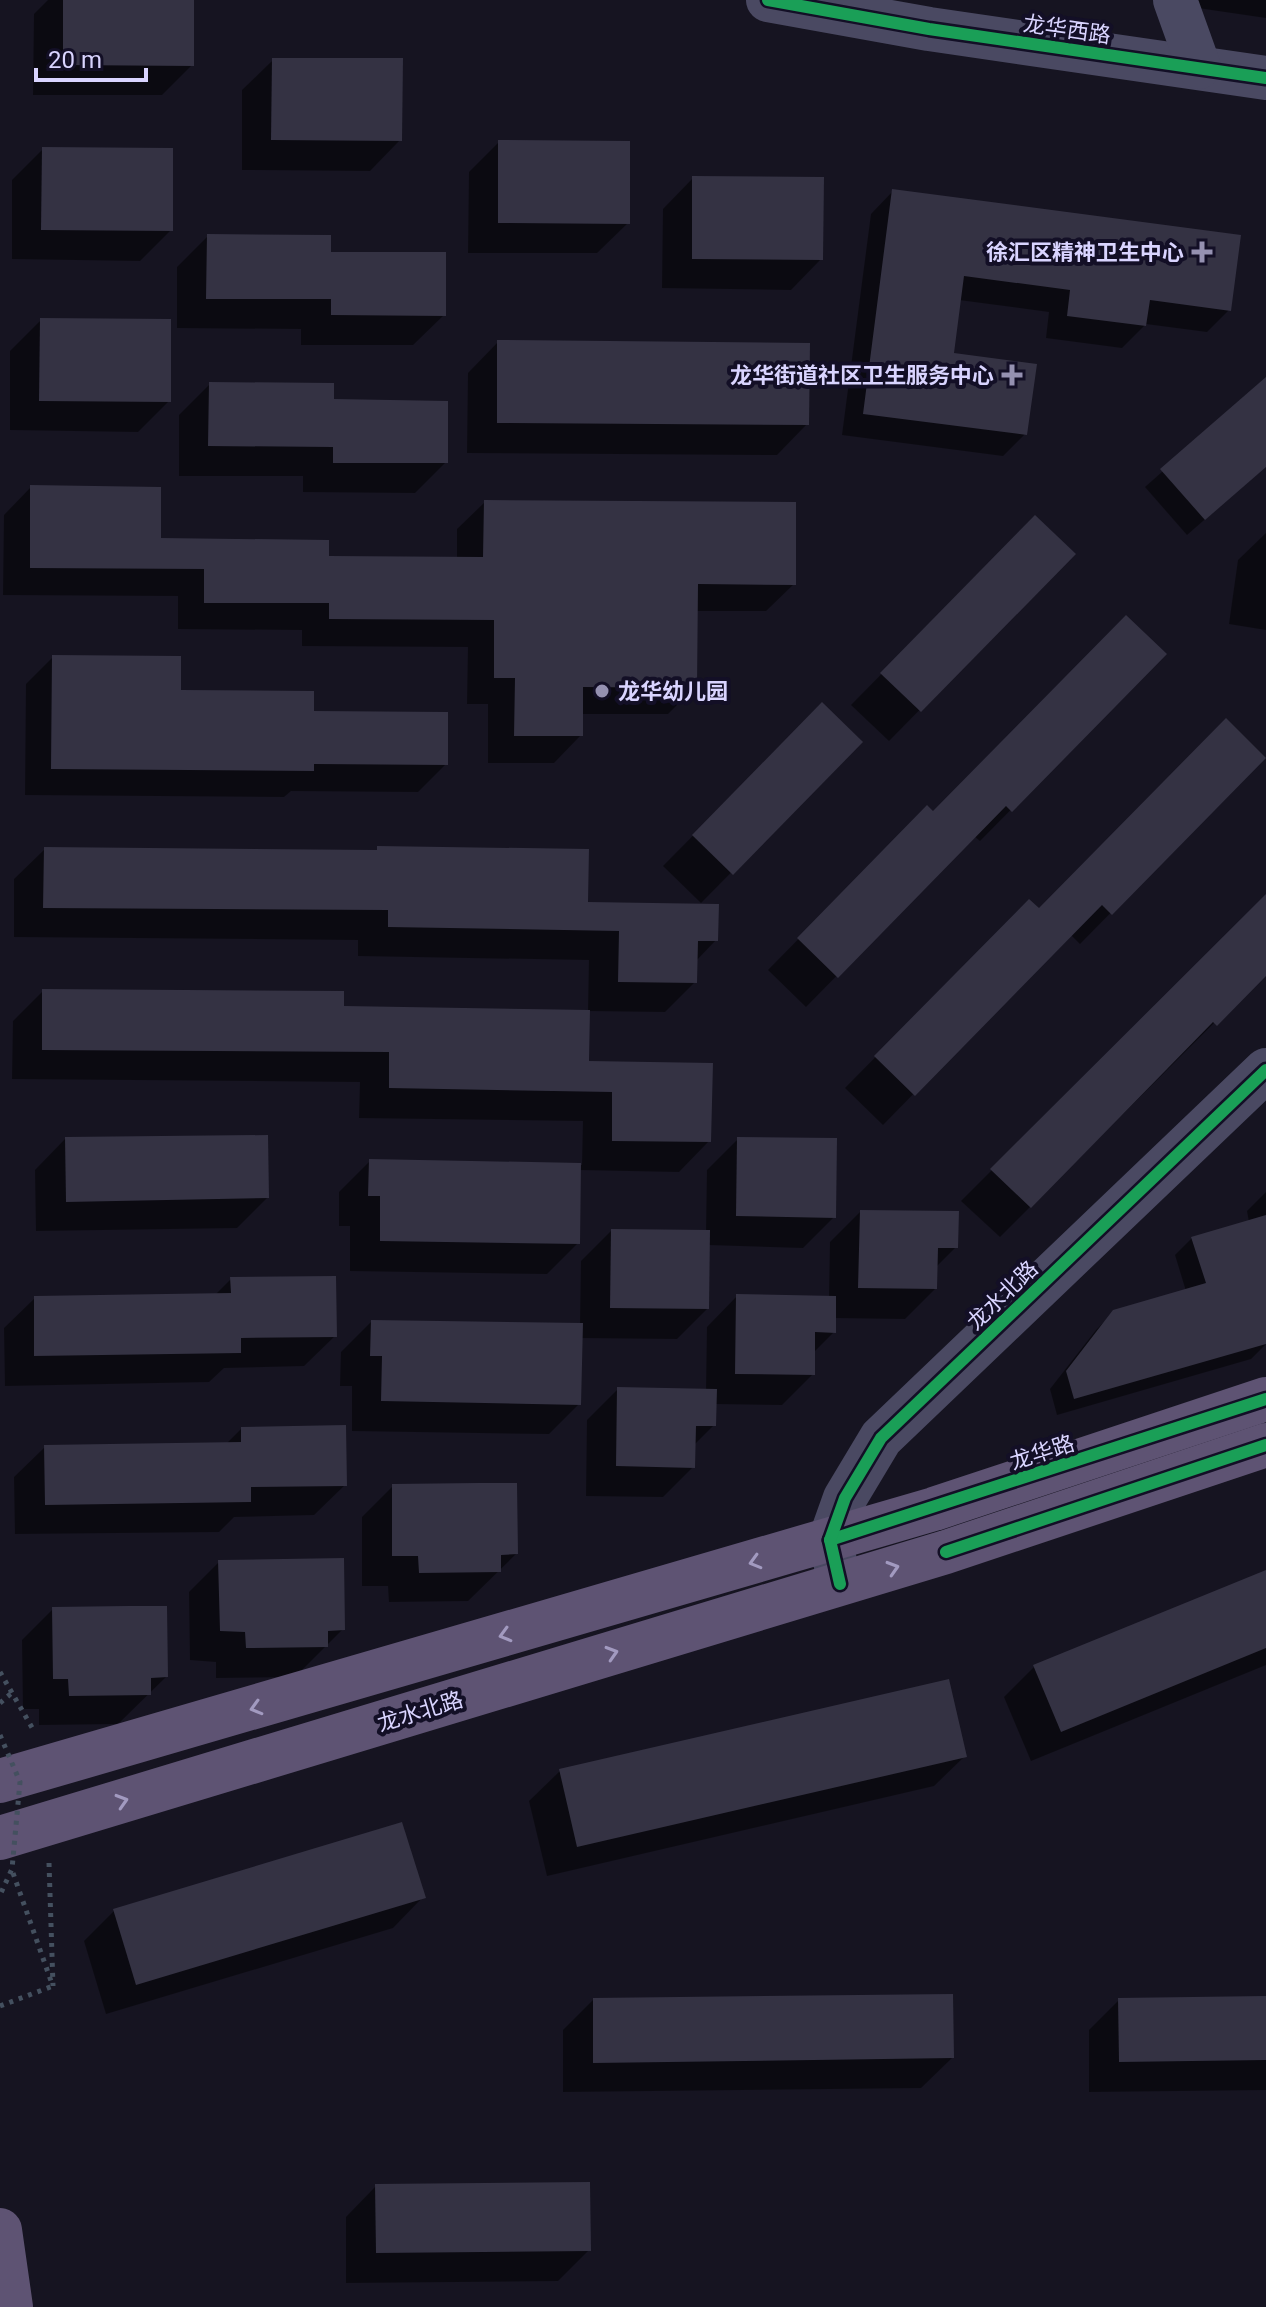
<svg xmlns="http://www.w3.org/2000/svg" width="1266" height="2307" font-family="Roboto,'Noto Sans SC',sans-serif">
<rect width="100%" height="100%" fill="#161421"/>
<g fill="#0007">
<path d="M48,0H192V65L162,95H33L34,14Z"/>
<path d="M1192,0H1266V18L1191,7Z"/>
<path d="M273,60L400,140L370,171L242,170V90Z"/>
<path d="M499,142L628,223L597,253H468L469,172Z"/>
<path d="M43,149L171,230L140,261L12,259V180Z"/>
<path d="M693,178L821,259L791,290L662,288L663,209Z"/>
<path d="M893,191L1229,310L1207,332L1146,324L1122,348L1046,338L1049,312L959,300L952,355L1025,434L1003,456L842,435L871,214Z"/>
<path d="M208,236L329,254L444,315L413,345H301V329L177,328V267Z"/>
<path d="M41,320L169,401L138,432L10,430V351Z"/>
<path d="M498,342L807,424L777,455L467,453L468,373Z"/>
<path d="M1266,380V466L1187,535L1145,487Z"/>
<path d="M210,384L332,401L446,462L415,493L303,492V476H179V415Z"/>
<path d="M31,487L159,540L327,558L457,559V529L485,502L794,584L766,611H696L695,687L668,714H581V735L554,763H488V704H467L468,647L302,646V630L178,629V596L3,595L4,515Z"/>
<path d="M1035,518L1073,554L889,741L851,705Z"/>
<path d="M1266,533V630L1229,624L1238,560Z"/>
<path d="M1164,654L980,841L974,836L806,1007L768,970L927,808L933,814Z"/>
<path d="M53,657L179,692L312,713L446,764L418,792L291,791L284,797L25,795L26,684Z"/>
<path d="M822,705L860,742L701,903L663,866Z"/>
<path d="M1264,757L1080,944L1070,934L883,1125L845,1088L1029,901L1039,911Z"/>
<path d="M45,849L586,904L716,940L696,961L695,982L665,1012L588,1011L589,960L358,956V940L14,937V879Z"/>
<path d="M1266,896V971L1000,1237L961,1201Z"/>
<path d="M43,991L342,1008L587,1063L709,1141L679,1172L579,1170L578,1243L547,1274L350,1271V1226H339V1192L370,1161L582,1165L583,1121L359,1118L360,1082L12,1079L13,1021Z"/>
<path d="M65,1139L267,1198L237,1228L36,1231L35,1170Z"/>
<path d="M738,1139L834,1217L803,1248L708,1245L707,1309L677,1339L580,1338L579,1404L549,1434L352,1431V1386H340L341,1352L371,1322L580,1325L581,1261L611,1231L706,1232L707,1170Z"/>
<path d="M1266,1192V1344L1251,1359L1057,1415L1050,1389L1096,1330L1114,1312L1186,1291L1175,1255L1192,1238L1249,1222L1247,1211Z"/>
<path d="M860,1212L956,1247L935,1268V1289L905,1319L834,1318V1332L813,1353V1374L782,1405L715,1404L714,1425L693,1446V1467L663,1497L586,1496L587,1420L618,1389L706,1391L707,1327L737,1296L829,1298L830,1242Z"/>
<path d="M231,1279L335,1336L304,1366L224,1368L209,1382L5,1386L4,1328L35,1298L215,1295Z"/>
<path d="M241,1429L345,1485L314,1515L234,1517L219,1532L15,1534L14,1477L45,1447L226,1444Z"/>
<path d="M393,1486L516,1554L468,1601L389,1602L388,1586H362V1517Z"/>
<path d="M219,1562L343,1629L295,1677L216,1678V1662L190,1660L189,1592Z"/>
<path d="M1266,1572V1665L1031,1761L1004,1697L1034,1667Z"/>
<path d="M53,1609L166,1677L118,1724L39,1725V1709H23L22,1640Z"/>
<path d="M965,1756L934,1786L547,1876L529,1801L560,1771Z"/>
<path d="M423,1897L393,1928L106,2014L84,1941L114,1911Z"/>
<path d="M1266,1998V2090L1089,2092V2030L1119,2000Z"/>
<path d="M593,2000L952,2058L921,2088L563,2092V2030Z"/>
<path d="M376,2186L589,2250L558,2281L346,2283V2217Z"/>
</g>
<g fill="#343243">
<path d="M63,0H194V66L63,65Z"/>
<path d="M272,58H403L402,141L271,140Z"/>
<path d="M498,140L630,141V224L498,223Z"/>
<path d="M42,147L173,148V231L41,230Z"/>
<path d="M692,176L824,177L823,260L692,259Z"/>
<path d="M892,189L1241,235L1231,311L1150,300L1146,326L1067,316L1070,290L964,276L954,353L1037,364L1027,435L863,414Z"/>
<path d="M207,234L331,235V252H446V316L331,315V299H206Z"/>
<path d="M40,318L171,319V402L39,401Z"/>
<path d="M497,340L810,343L809,425L497,423Z"/>
<path d="M1266,377V467L1205,520L1160,469Z"/>
<path d="M209,382L334,383V399L448,401V463H333V447L208,446Z"/>
<path d="M30,485L161,487V538L329,540V556L483,557L484,500L796,502V585L698,584L697,688L583,687V736H514L515,678H494V620L329,619V603H204V569L30,568Z"/>
<path d="M1035,515L1076,554L921,712L880,673Z"/>
<path d="M1126,615L1167,654L1012,812L1006,806L838,978L797,938L927,805L933,811Z"/>
<path d="M52,655L181,656V690L314,691V711L448,712V765L314,764V771L51,769Z"/>
<path d="M822,702L863,742L733,875L692,835Z"/>
<path d="M1226,718L1266,758L1112,915L1102,905L915,1096L874,1056L1029,899L1039,908Z"/>
<path d="M377,846L589,849L588,902L719,904L718,941H698L697,983L618,982L619,931L388,927V910L43,908L44,847L377,850Z"/>
<path d="M1266,894V976L1217,1026L1213,1022L1031,1208L990,1169Z"/>
<path d="M42,989L344,991V1006L590,1010L589,1061L713,1063L711,1142L612,1141V1092L389,1088V1052L42,1050Z"/>
<path d="M268,1135L269,1198L66,1202L65,1137Z"/>
<path d="M737,1137L837,1138L836,1218L736,1216Z"/>
<path d="M369,1159L581,1163L580,1244L380,1241V1196H368Z"/>
<path d="M860,1210L959,1211L958,1248H938L937,1289L858,1288Z"/>
<path d="M1266,1215V1344L1074,1399L1066,1371L1113,1310L1206,1283L1191,1237Z"/>
<path d="M611,1229L710,1230L709,1309L610,1308Z"/>
<path d="M336,1276L337,1337L241,1338V1353L34,1356V1296L231,1293L230,1277Z"/>
<path d="M736,1294L836,1296V1333L815,1332V1375L735,1374Z"/>
<path d="M371,1320L583,1323L581,1405L381,1401L382,1356H370Z"/>
<path d="M617,1387L717,1389L716,1426H696L695,1468L616,1466Z"/>
<path d="M346,1425L347,1486L251,1487V1502L45,1505L44,1445L241,1442V1427Z"/>
<path d="M478,1483H517L518,1554L501,1555V1572L419,1573L418,1556H392V1484Z"/>
<path d="M344,1558L345,1630L328,1631V1647L246,1648L245,1632L220,1631L218,1560Z"/>
<path d="M1266,1570V1648L1061,1732L1033,1665Z"/>
<path d="M128,1606H167L168,1677L151,1678V1695L69,1696L68,1679H53L52,1607Z"/>
<path d="M949,1679L967,1757L577,1847L559,1769Z"/>
<path d="M402,1822L426,1898L136,1985L113,1909Z"/>
<path d="M953,1994L954,2058L593,2063V1998Z"/>
<path d="M1266,1996V2060L1119,2062L1118,1998Z"/>
<path d="M590,2182L591,2251L376,2253L375,2184Z"/>
</g>
<g fill="none" stroke-linecap="round" stroke-linejoin="round">
<g stroke="#44505f" stroke-width="5" stroke-dasharray="4 6" stroke-linecap="butt">
<path d="M0,1672L34,1731"/>
<path d="M0,1703L14,1691"/>
<path d="M49,1863L53,1986"/>
<path d="M13,1873L51,1981"/>
<path d="M0,2006L53,1986"/>
</g>
<g stroke="#4a4962" stroke-width="44">
<path d="M768,0L929,29L1266,78"/>
<path d="M1175,0L1199,67"/>
<path d="M837,1570L830,1540L845,1498L881,1438L1266,1070"/>
</g>
<g stroke="#5e5373" stroke-width="44">
<path d="M0,1781L934,1509L1266,1399"/>
<path d="M0,1838L946,1552L1266,1445"/>
<path d="M0,2230L11,2307"/>
</g>
<path stroke="#44505f" stroke-width="5" stroke-dasharray="4 6" stroke-linecap="butt" d="M0,1735L20,1782L12,1869L0,1895"/>
<g stroke="#130f26" stroke-width="17">
<g id="cycleway">
<path d="M768,0L929,29L1266,78"/>
<path d="M830,1540L1266,1399"/>
<path d="M946,1552L1266,1445"/>
<path d="M840,1584L830,1540L845,1498L881,1438L1266,1070"/>
</g>
</g>
<use href="#cycleway" stroke="#1a9f57" stroke-width="12"/>
</g>
<defs><path id="oneway-chevron" d="M-2-3.5L2.5 0L-2 3.5" fill="none" stroke-width="1.6" stroke-linecap="round" stroke-linejoin="round" transform="scale(2)"/></defs>
<g stroke="#a29ac0">
<use href="#oneway-chevron" transform="translate(755 1562) rotate(164)"/>
<use href="#oneway-chevron" transform="translate(893 1568) rotate(-17)"/>
<use href="#oneway-chevron" transform="translate(505 1635) rotate(164)"/>
<use href="#oneway-chevron" transform="translate(612 1653) rotate(-17)"/>
<use href="#oneway-chevron" transform="translate(256 1708) rotate(164)"/>
<use href="#oneway-chevron" transform="translate(122 1801) rotate(-17)"/>
</g>
<g fill="#9591b1" stroke="#130f26" stroke-width="3">
<path d="M1198 240h8v8h8v8h-8v8h-8v-8h-8v-8h8z"/>
<path d="M1008 363h8v8h8v8h-8v8h-8v-8h-8v-8h8z"/>
<circle cx="602" cy="691" r="8"/>
</g>
<g text-anchor="middle" stroke-width="8" stroke-linejoin="round" paint-order="stroke">
<g font-size="22" fill="#d9d4ff" stroke="#130f26">
<text transform="translate(1067 29) rotate(8)" y="8">龙华西路</text>
<text transform="translate(1002 1295) rotate(-44)" y="8">龙水北路</text>
<text transform="translate(1042 1452) rotate(-18)" y="8">龙华路</text>
<text transform="translate(420 1711) rotate(-17)" y="8">龙水北路</text>
</g>
<g font-size="22" font-weight="bold" fill="#d9d4ff" stroke="#130f26" text-anchor="end">
<text x="1184" y="260">徐汇区精神卫生中心</text>
<text x="994" y="383">龙华街道社区卫生服务中心</text>
<text x="618" y="699" text-anchor="start">龙华幼儿园</text>
</g>
</g>
<path d="M36 68v12h110v-12" fill="none" stroke="#d9d4ff" stroke-width="4"/>
<text x="48" y="68" font-size="24" fill="#d9d4ff" stroke="#130f26" stroke-width="6" paint-order="stroke">20 m</text>
</svg>
